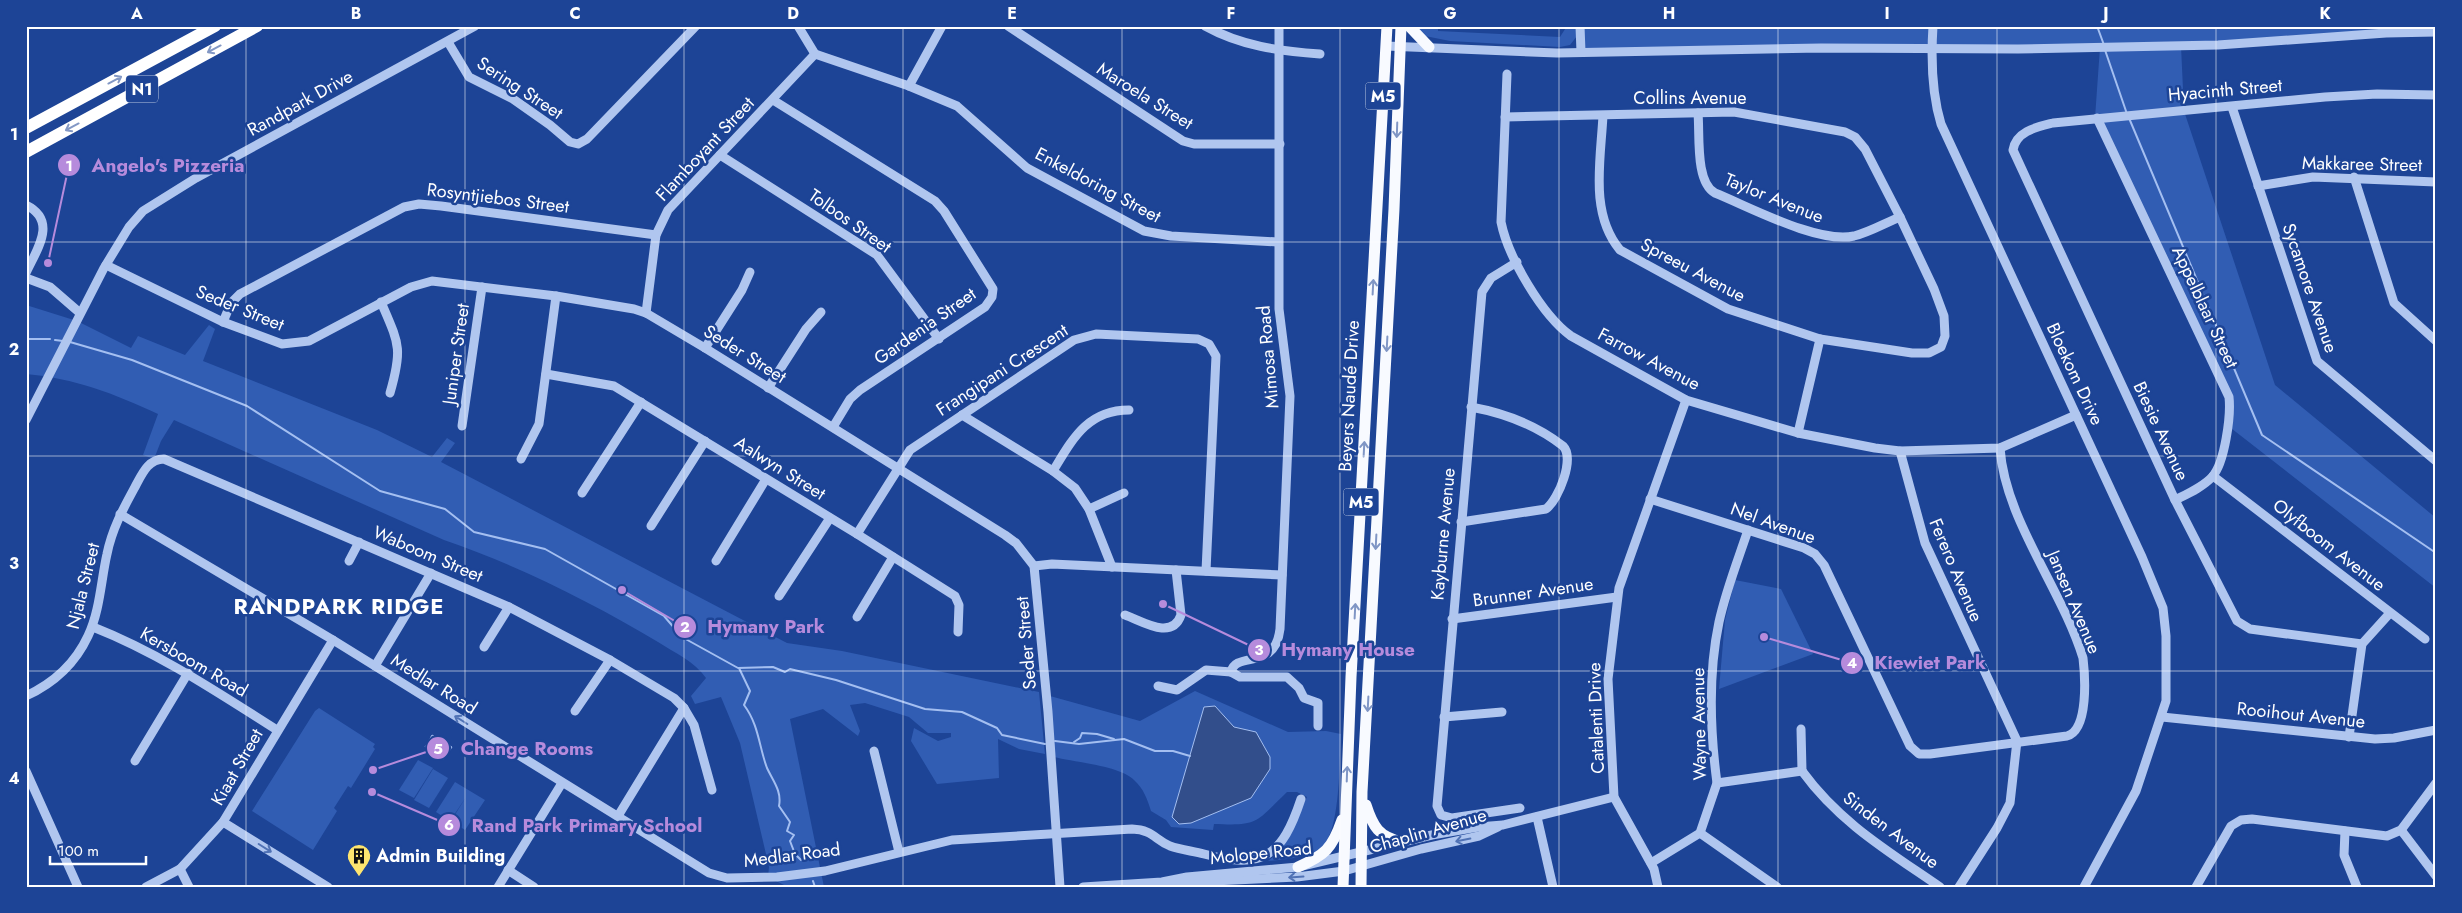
<svg xmlns="http://www.w3.org/2000/svg" width="2462" height="913" font-family="Jost,sans-serif">
<rect width="100%" height="100%" fill="#1d4496"/>
<g fill="#315db3">
<path d="M1414,26H1438V31L1560,37L1567,26H1576L1577,36L1570,45L1560,47L1450,41L1425,36Z"/>
<path d="M1583,26H1827L1901,29L1945,26H2436V32L2181,46L2184,111L2275,385L2436,518V588L2227,425L2226,397L2095,118L2100,47L1580,51Z"/>
<path d="M26,305L77,321L131,348L138,336L185,355L209,325L215,329L203,361L377,430L432,457L447,438L455,443L441,462L787,643L842,651L1039,692L1045,754L1019,749L998,739L999,778L937,784L911,741L914,728L938,741L951,737V733H928L909,717L865,703L850,705L860,731L858,736L823,709L790,719L824,887H788L768,877L769,867L740,743L721,697L695,704L691,696L706,678C694,661 675,653 658,642C593,603 515,564 444,540L174,420L161,441L154,459L143,455L158,414C115,394 74,378 26,374Z"/>
<path d="M1735,580L1781,589L1813,654L1719,689L1725,620Z"/>
<path d="M1195,691L1288,732L1326,731L1341,734C1339,761 1341,834 1320,849C1305,859 1285,859 1268,861C1290,846 1295,820 1307,797L1297,792H1287C1255,823 1259,826 1214,824L1213,830L1171,827L1166,820L1151,811C1147,799 1144,789 1134,780C1121,766 1074,762 1054,757L1050,696L1140,721Z"/>
<path d="M319,708L375,744L373,747L375,749L351,788L348,786L334,808L337,811L313,850L252,811L315,711Z"/>
<path d="M418,760L433,768L414,798L399,790Z"/>
<path d="M433,769L448,778L429,808L414,800Z"/>
<path d="M455,782L485,800L465,830L451,821L466,797L450,821L436,812Z"/>
</g>
<g fill="#324e8b" stroke="#a4bff1">
<path d="M1215,706L1234,727L1256,732L1270,757V769L1251,798L1191,823L1179,824L1172,817L1204,707Z"/>
<path d="M432,735L452,747L444,759L425,747Z"/>
</g>
<g fill="none" stroke-linecap="round" stroke-linejoin="round">
<g stroke="#a4bff1" stroke-width="2">
<path d="M2097,26L2104,45"/>
<path d="M2105,50L2127,114"/>
<path d="M2129,118L2262,435L2436,553"/>
<path d="M26,339H50"/>
<path d="M55,340L63,341"/>
<path d="M70,342L132,360L247,406L380,491L445,509L474,532L545,549L664,616L682,637L738,668L773,667L785,672L790,669L836,680L925,709L962,712L997,728L1002,735L1045,744"/>
<path d="M739,668L750,691L744,705C759,725 759,747 767,768C773,781 782,791 779,806L790,822L787,831L794,835L790,841L795,854L801,860"/>
<path d="M1055,741L1079,744L1124,739L1155,751H1173L1190,756"/>
<path d="M1074,742L1080,738L1082,733L1097,734L1114,739"/>
<path d="M813,881L815,887"/>
</g>
<g stroke="#b0c6ef" stroke-width="9">
<path d="M798,26L815,54"/>
<path d="M1008,26L1183,141L1194,144H1280"/>
<path d="M1205,26C1241,46 1279,51 1320,54"/>
<path d="M1279,26V309L1290,396L1280,629C1275,672 1236,650 1231,672L1240,677H1287L1299,688L1304,698L1318,703V726"/>
<path d="M1580,26L1581,52"/>
<path d="M1933,26C1931,57 1932,94 1941,124L2142,557L2163,608L2166,636V701L2136,791L2084,887"/>
<path d="M448,42L469,77L513,99L550,125L570,142L578,144L587,139L696,26"/>
<path d="M1386,46L1557,53L1821,48L2018,49L2218,45L2386,33L2436,32"/>
<path d="M815,54L909,86L957,106L1027,168L1144,231L1171,236L1278,242"/>
<path d="M1507,74L1501,222C1508,257 1542,315 1571,336L1686,400L1798,433L1875,448L1900,451L2000,448L2076,415"/>
<path d="M909,86L942,26"/>
<path d="M773,100L935,201L944,211L993,289L992,297L985,307L860,390L850,399L833,427"/>
<path d="M2232,107L2317,361L2436,461"/>
<path d="M1698,113C1700,135 1695,182 1715,193C1750,207 1818,244 1854,236C1870,232 1885,223 1900,217"/>
<path d="M1505,117L1734,112L1845,132L1855,137L1865,149L1900,217L1934,289L1944,316L1945,336L1941,347L1929,353H1912L1820,339L1728,309L1620,250C1589,213 1601,159 1603,115"/>
<path d="M2097,118L2229,397C2231,415 2225,463 2212,477C2203,487 2187,494 2175,500"/>
<path d="M720,155L877,255L939,339"/>
<path d="M2354,177L2394,303L2436,341"/>
<path d="M2258,186L2313,177L2436,182"/>
<path d="M26,205C58,221 37,249 26,273"/>
<path d="M1517,262L1491,278L1482,292L1437,806L1441,815L1452,818L1520,808"/>
<path d="M106,265L223,322L282,344L309,341L411,287L432,281L556,296L634,309L646,313L705,348L1005,535L1016,543L1034,566L1048,712L1060,887"/>
<path d="M26,278L50,287L80,313"/>
<path d="M381,302C399,344 403,348 390,393"/>
<path d="M646,313L656,235L668,210L815,54"/>
<path d="M223,322L231,303L240,294L404,207L419,204L441,206L656,235"/>
<path d="M705,348L742,290L750,272"/>
<path d="M546,374L614,386L857,534L955,596L959,605L958,632"/>
<path d="M768,388L806,329L821,312"/>
<path d="M962,415L1053,471L1075,488L1089,509L1112,567"/>
<path d="M26,420L104,268L129,227L143,211L196,178L475,26"/>
<path d="M462,426L482,287"/>
<path d="M1798,433L1820,339"/>
<path d="M1900,451L1925,543L2017,741L2010,803L1997,828L1959,887"/>
<path d="M521,459L539,424L556,296"/>
<path d="M1053,471C1072,440 1087,410 1129,410"/>
<path d="M2213,476L2425,639"/>
<path d="M582,493L641,402"/>
<path d="M1650,499L1804,548L1815,554L1824,565L1910,746L1919,754H1930L2067,736C2089,730 2085,675 2083,658C2062,589 2005,520 2000,448"/>
<path d="M1089,509L1124,493"/>
<path d="M120,514L333,640L709,873L727,878L777,877L825,871L952,840L1132,829C1153,830 1154,839 1170,846C1181,850 1193,851 1204,854C1264,870 1282,856 1301,799"/>
<path d="M1461,522L1546,509C1559,499 1575,458 1563,446C1536,425 1504,413 1471,407"/>
<path d="M651,526L705,441"/>
<path d="M857,534L910,450L1074,340L1096,334L1198,339L1209,344L1216,356L1206,571"/>
<path d="M349,561L359,542"/>
<path d="M716,561L766,479"/>
<path d="M1034,566L1052,564L1282,575"/>
<path d="M779,596L830,518"/>
<path d="M1125,615C1142,621 1172,641 1181,615L1176,570"/>
<path d="M857,617L893,557"/>
<path d="M1452,619L1617,597"/>
<path d="M93,627C159,653 217,692 277,730"/>
<path d="M2362,644L2250,629L2237,621L2175,500L2013,150C2016,131 2037,127 2053,123L2325,97L2377,94L2436,95"/>
<path d="M484,647L509,607"/>
<path d="M375,666L431,573"/>
<path d="M1158,686L1177,690L1206,670L1231,672"/>
<path d="M26,696C54,683 75,664 88,636C100,611 101,580 107,554C112,529 123,509 135,487C142,474 148,459 164,459L509,607L610,660L674,698L684,708L694,725L712,790"/>
<path d="M575,711L610,660"/>
<path d="M1444,717L1502,712"/>
<path d="M2162,717L2375,739L2394,738L2436,730"/>
<path d="M1801,729L1802,771"/>
<path d="M2349,737L2362,644L2390,613"/>
<path d="M874,751L899,852"/>
<path d="M135,761L188,673"/>
<path d="M26,771L78,887"/>
<path d="M1802,771C1840,823 1888,851 1940,887"/>
<path d="M1717,783L1802,771"/>
<path d="M618,816L684,708"/>
<path d="M1537,817L1553,887"/>
<path d="M223,822L328,887"/>
<path d="M2401,830L2436,876"/>
<path d="M2345,831L2344,855L2357,887"/>
<path d="M1700,833L1777,887"/>
<path d="M1651,863L1700,833L1717,783C1710,730 1708,674 1719,622C1726,590 1738,560 1748,530"/>
<path d="M180,869L189,887"/>
<path d="M508,870L534,887"/>
<path d="M1171,883L1297,877L1344,871L1421,849L1479,836L1498,827"/>
<path d="M146,887L180,869L223,822L333,640"/>
<path d="M498,887L562,783"/>
<path d="M1083,887L1162,882L1187,877L1298,867L1432,835L1478,827L1503,825L1614,797"/>
<path d="M1658,887L1654,869L1614,797L1608,679L1619,588L1686,400"/>
<path d="M2196,887L2231,826L2241,820L2252,819L2387,836L2401,830L2436,783"/>
</g>
<g stroke="#f8faff" stroke-width="11">
<path d="M1409,26L1429,47"/>
<path d="M1366,805C1373,827 1379,837 1402,842"/>
<path d="M1298,867C1325,855 1332,849 1342,820"/>
<path d="M1343,887L1351,677L1387,26"/>
<path d="M1361,887L1362,792L1394,209L1401,26"/>
</g>
<g stroke="#fff" stroke-width="12">
<path d="M26,128L215,26"/>
<path d="M26,152L257,26"/>
</g>
</g>
<defs><path id="oneway-shaft" d="M-6 0H5M1.5-3L5.5 0L1.5 3" fill="none" stroke-width="1.6" stroke-linecap="round" stroke-linejoin="round" transform="scale(1.25)"/></defs>
<g stroke="#8398c5">
<use href="#oneway-shaft" transform="translate(214 49) rotate(152)"/>
<use href="#oneway-shaft" transform="translate(115 80) rotate(-28)"/>
<use href="#oneway-shaft" transform="translate(72 127) rotate(152)"/>
</g>
<g stroke="#8096c5">
<use href="#oneway-shaft" transform="translate(1397 130) rotate(92)"/>
<use href="#oneway-shaft" transform="translate(1373 287) rotate(-87)"/>
<use href="#oneway-shaft" transform="translate(1387 344) rotate(93)"/>
<use href="#oneway-shaft" transform="translate(1364 449) rotate(-87)"/>
<use href="#oneway-shaft" transform="translate(1376 542) rotate(93)"/>
<use href="#oneway-shaft" transform="translate(1355 611) rotate(-87)"/>
<use href="#oneway-shaft" transform="translate(1368 704) rotate(93)"/>
<use href="#oneway-shaft" transform="translate(1347 774) rotate(-88)"/>
</g>
<g stroke="#5072b5">
<use href="#oneway-shaft" transform="translate(461 720) rotate(-148)"/>
<use href="#oneway-shaft" transform="translate(1463 840) rotate(169)"/>
<use href="#oneway-shaft" transform="translate(265 848) rotate(32)"/>
<use href="#oneway-shaft" transform="translate(1296 877) rotate(176)"/>
</g>
<path fill="none" stroke="#fff" stroke-width="1" stroke-opacity="0.55" d="M246,26V887M465,26V887M684,26V887M903,26V887M1122,26V887M1340,26V887M1559,26V887M1778,26V887M1997,26V887M2216,26V887M26,242H2436M26,456H2436M26,671H2436"/>
<defs>
<g id="building-pin" transform="scale(1.25)"><path d="M0 17L-7.5 6A9.5 9.5 0 1 1 7.5 6Z" fill="#fee56f" stroke="#1d4496"/><path d="M-4-6H4V6H1V3H-1V6H-4ZM-2.5-4.3h1.7v1.8h-1.7ZM.8-4.3h1.7v1.8H.8ZM-2.5-1h1.7V.8h-1.7ZM.8-1h1.7V.8H.8Z" fill="#111"/></g>
</defs>
<g fill-rule="evenodd">
<use href="#building-pin" x="359" y="856"/>
</g>
<g text-anchor="middle" stroke-width="5" stroke-linejoin="round" paint-order="stroke">
<g fill="#1d4496" stroke="#bbc7e0" stroke-width="1">
<rect x="126" y="75.5" width="32" height="27" rx="4"/>
<rect x="1365.5" y="82.5" width="35" height="27" rx="4"/>
<rect x="1343.5" y="488.5" width="35" height="27" rx="4"/>
</g>
<g font-size="16" font-weight="bold" fill="#fff">
<text x="142" y="95">N1</text>
<text x="1383" y="102">M5</text>
<text x="1361" y="508">M5</text>
</g>
<g font-size="18" fill="#fff" stroke="#1d4496">
<text transform="translate(520 88) rotate(33)" y="6">Sering Street</text>
<text transform="translate(2225 90) rotate(-5)" y="6">Hyacinth Street</text>
<text transform="translate(1145 96) rotate(32)" y="6">Maroela Street</text>
<text x="1690" y="104">Collins Avenue</text>
<text transform="translate(300 103) rotate(-29)" y="6">Randpark Drive</text>
<text transform="translate(705 149) rotate(-47)" y="6">Flamboyant Street</text>
<text transform="translate(2362 164) rotate(1)" y="6">Makkaree Street</text>
<text transform="translate(1098 185) rotate(28)" y="6">Enkeldoring Street</text>
<text transform="translate(498 198) rotate(7)" y="6">Rosyntjiebos Street</text>
<text transform="translate(1774 198) rotate(22)" y="6">Taylor Avenue</text>
<text transform="translate(850 221) rotate(35)" y="6">Tolbos Street</text>
<text transform="translate(1693 270) rotate(28)" y="6">Spreeu Avenue</text>
<text transform="translate(2310 288) rotate(71)" y="6">Sycamore Avenue</text>
<text transform="translate(2205 307) rotate(65)" y="6">Appelblaar Street</text>
<text transform="translate(240 308) rotate(22)" y="6">Seder Street</text>
<text transform="translate(925 326) rotate(-35)" y="6">Gardenia Street</text>
<text transform="translate(456 354) rotate(-82)" y="6">Juniper Street</text>
<text transform="translate(745 354) rotate(32)" y="6">Seder Street</text>
<text transform="translate(1268 357) rotate(-95)" y="6">Mimosa Road</text>
<text transform="translate(1649 359) rotate(28)" y="6">Farrow Avenue</text>
<text transform="translate(1002 370) rotate(-33)" y="6">Frangipani Crescent</text>
<text transform="translate(2075 374) rotate(65)" y="6">Bloekom Drive</text>
<text transform="translate(1349 396) rotate(-87)" y="6">Beyers Naudé Drive</text>
<text transform="translate(2161 431) rotate(65)" y="6">Biesie Avenue</text>
<text transform="translate(780 468) rotate(32)" y="6">Aalwyn Street</text>
<text transform="translate(1773 523) rotate(20)" y="6">Nel Avenue</text>
<text transform="translate(1443 534) rotate(-85)" y="6">Kayburne Avenue</text>
<text transform="translate(2329 545) rotate(38)" y="6">Olyfboom Avenue</text>
<text transform="translate(428 554) rotate(23)" y="6">Waboom Street</text>
<text transform="translate(1956 570) rotate(67)" y="6">Ferero Avenue</text>
<text transform="translate(83 586) rotate(-76)" y="6">Njala Street</text>
<text transform="translate(1533 592) rotate(-8)" y="6">Brunner Avenue</text>
<text transform="translate(2074 602) rotate(67)" y="6">Jansen Avenue</text>
<text transform="translate(1026 643) rotate(-95)" y="6">Seder Street</text>
<text transform="translate(194 662) rotate(30)" y="6">Kersboom Road</text>
<text transform="translate(434 684) rotate(32)" y="6">Medlar Road</text>
<text transform="translate(2301 715) rotate(6)" y="6">Rooihout Avenue</text>
<text transform="translate(1596 718) rotate(-92)" y="6">Catalenti Drive</text>
<text transform="translate(1699 724) rotate(-91)" y="6">Wayne Avenue</text>
<text transform="translate(237 767) rotate(-60)" y="6">Kiaat Street</text>
<text transform="translate(1891 830) rotate(37)" y="6">Sinden Avenue</text>
<text transform="translate(1428 831) rotate(-16)" y="6">Chaplin Avenue</text>
<text transform="translate(1261 853) rotate(-6)" y="6">Molope Road</text>
<text transform="translate(792 855) rotate(-7)" y="6">Medlar Road</text>
</g>
<g font-size="18" font-weight="bold" fill="#fff" stroke="#1d4496" text-anchor="start">
<text x="376" y="862">Admin Building</text>
</g>
<g font-size="22" font-weight="bold" letter-spacing="1" fill="#fff" stroke="#1d4496">
<text x="339" y="614">RANDPARK RIDGE</text>
</g>
</g>
<path fill="none" stroke="#b68bdc" stroke-width="2" d="M48 263L69 165M622 590L685 627M1163 604L1259 650M1764 637L1852 663M373 770L438 748M372 792L449 825"/>
<g fill="#b68bdc" stroke="#1d4496" stroke-width="2">
<circle cx="48" cy="263" r="5"/>
<circle cx="622" cy="590" r="5"/>
<circle cx="1163" cy="604" r="5"/>
<circle cx="1764" cy="637" r="5"/>
<circle cx="373" cy="770" r="5"/>
<circle cx="372" cy="792" r="5"/>
<circle cx="69" cy="165" r="12"/>
<circle cx="685" cy="627" r="12"/>
<circle cx="1259" cy="650" r="12"/>
<circle cx="1852" cy="663" r="12"/>
<circle cx="438" cy="748" r="12"/>
<circle cx="449" cy="825" r="12"/>
</g>
<g font-size="15" text-anchor="middle" font-weight="bold" fill="#fff">
<text x="69" y="171">1</text>
<text x="685" y="632">2</text>
<text x="1259" y="655">3</text>
<text x="1852" y="668">4</text>
<text x="438" y="754">5</text>
<text x="449" y="830">6</text>
</g>
<g font-size="19" text-anchor="middle" font-weight="bold" fill="#b68bdc" stroke="#1d4496" stroke-width="5" stroke-linejoin="round" paint-order="stroke">
<text x="168" y="172">Angelo's Pizzeria</text>
<text x="766" y="633">Hymany Park</text>
<text x="1348" y="656">Hymany House</text>
<text x="1930" y="669">Kiewiet Park</text>
<text x="527" y="755">Change Rooms</text>
<text x="587" y="832">Rand Park Primary School</text>
</g>
<rect width="2462" height="913" fill="none" stroke="#1d4496" stroke-width="55"/>
<path d="M50 856v8h96v-8" fill="none" stroke="#ffffff" stroke-width="2.5"/>
<text x="58" y="856" font-size="15" fill="#ffffff" stroke="#1d4496" stroke-width="4" paint-order="stroke">100 m</text>
<rect x="28" y="28" width="2406" height="858" fill="none" stroke="#fff" stroke-width="2"/>
<g font-size="16" text-anchor="middle" font-weight="bold" fill="#fff">
<text x="137" y="19">A</text>
<text x="356" y="19">B</text>
<text x="575" y="19">C</text>
<text x="793" y="19">D</text>
<text x="1012" y="19">E</text>
<text x="1231" y="19">F</text>
<text x="1450" y="19">G</text>
<text x="1669" y="19">H</text>
<text x="1887" y="19">I</text>
<text x="2106" y="19">J</text>
<text x="2325" y="19">K</text>
<text x="14" y="140">1</text>
<text x="14" y="355">2</text>
<text x="14" y="569">3</text>
<text x="14" y="784">4</text>
</g>
</svg>
